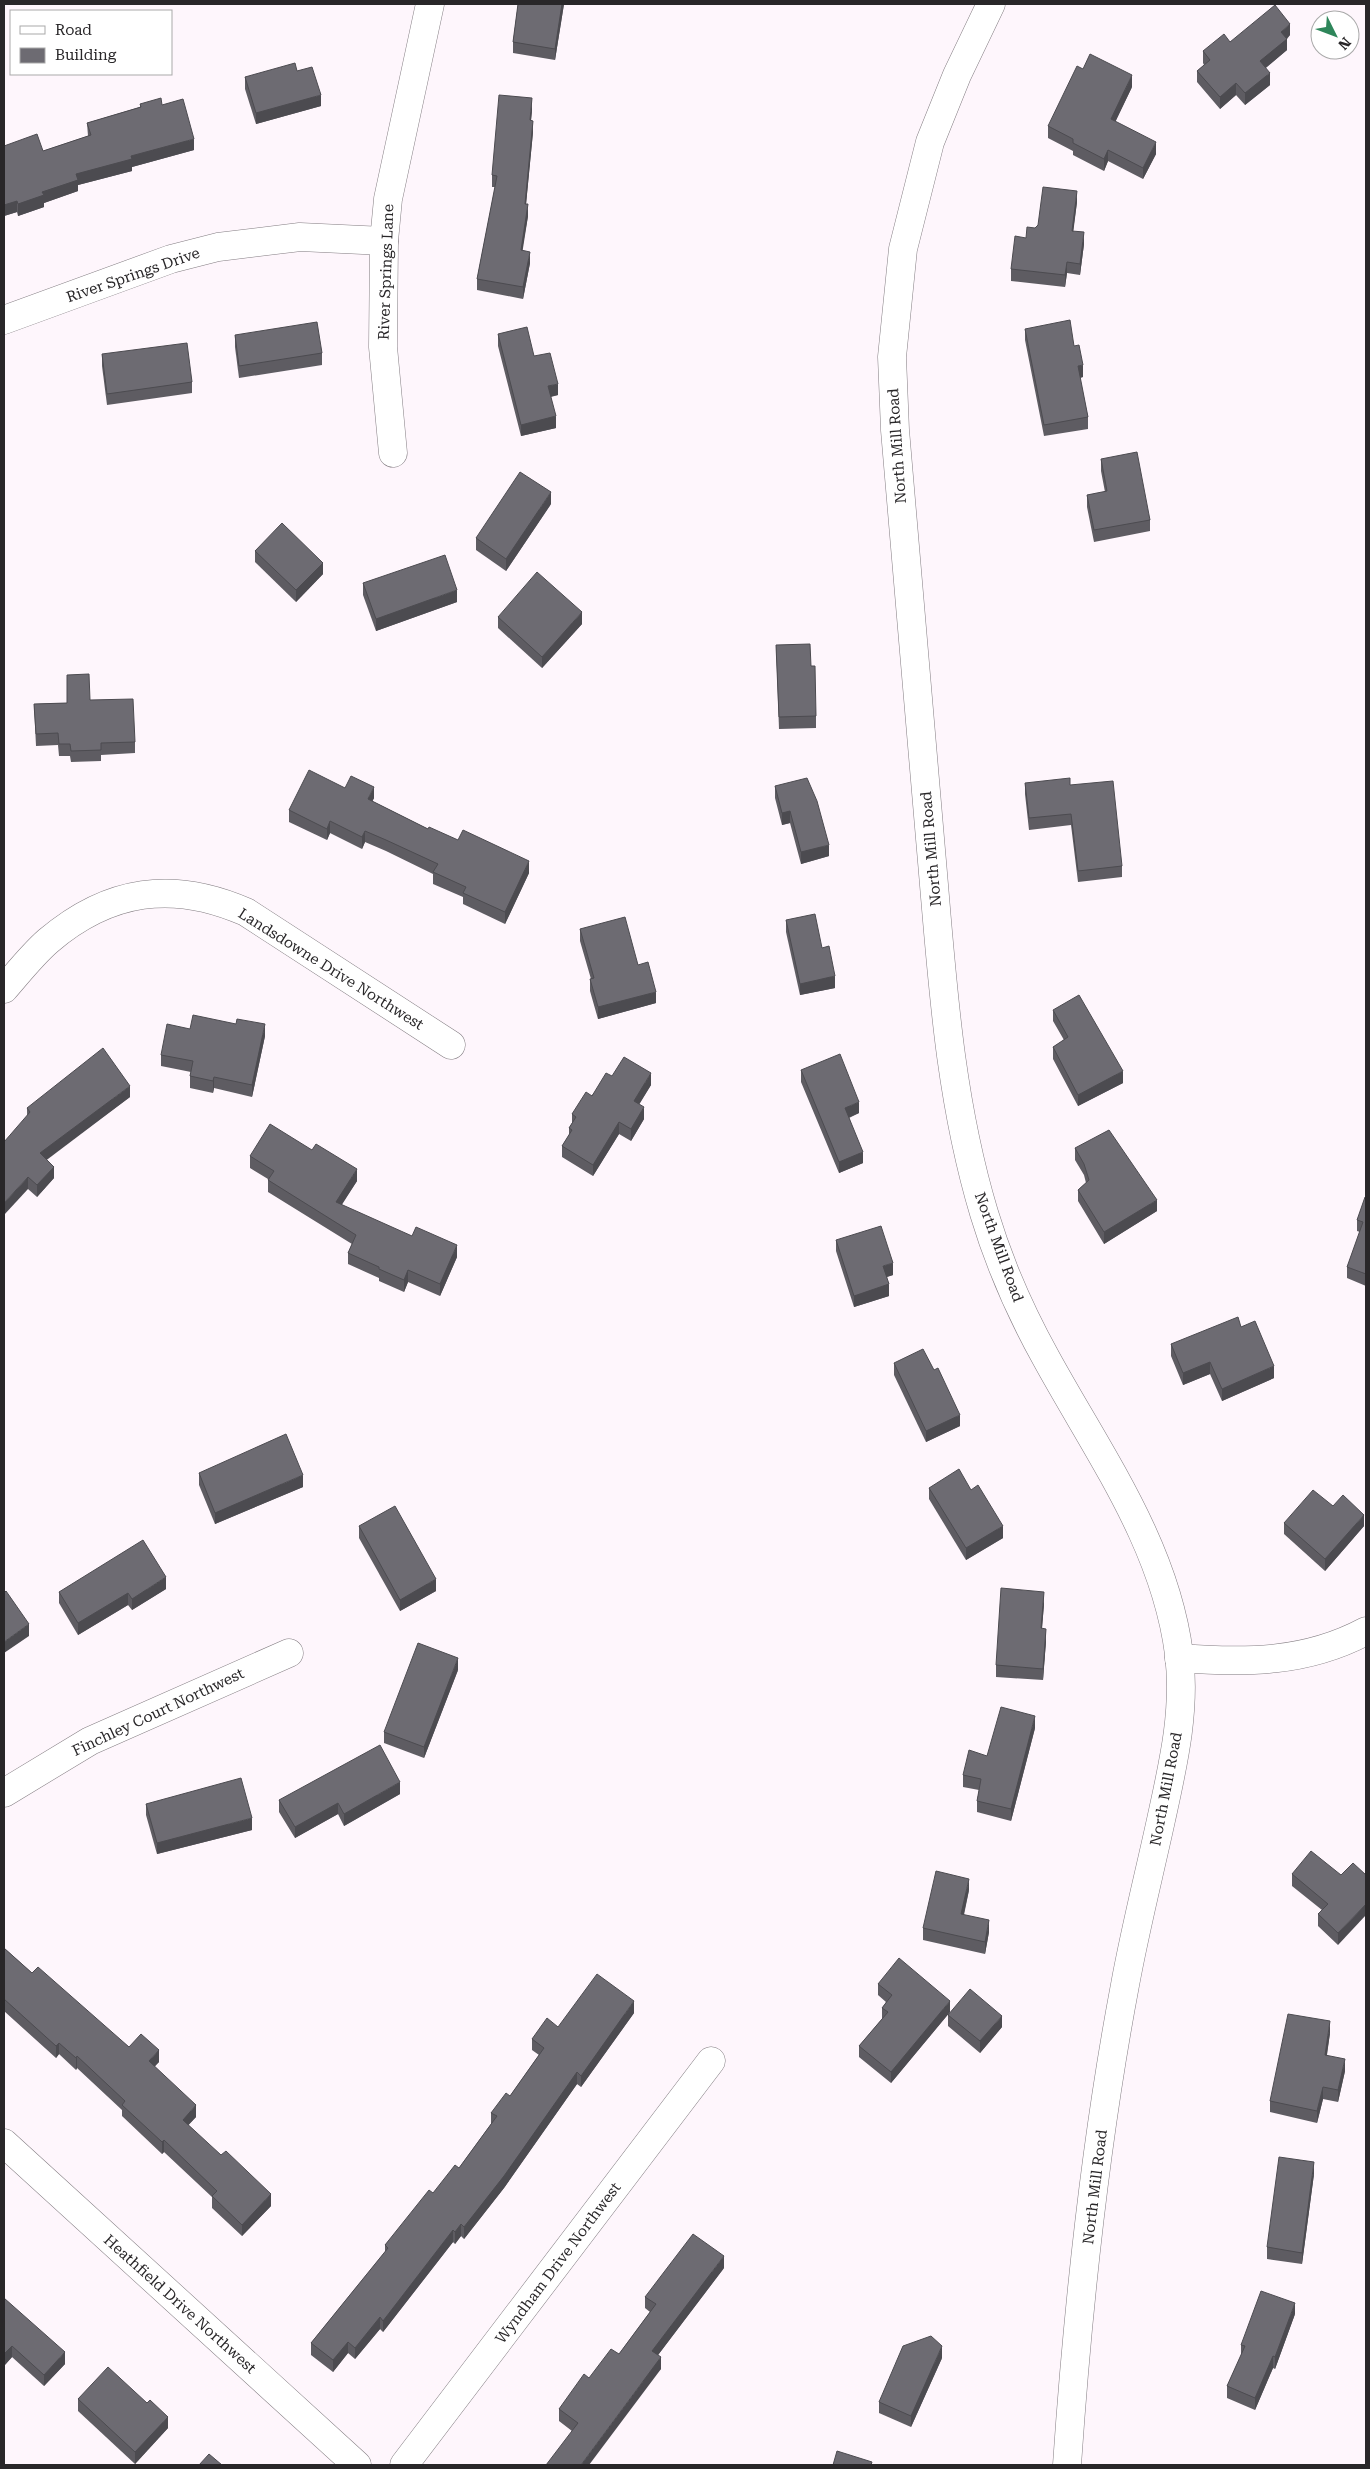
<svg xmlns="http://www.w3.org/2000/svg" width="1370" height="2469" font-family="'Roboto Serif',serif">
<rect width="100%" height="100%" fill="#fef6fc"/>
<g fill="none" stroke-linecap="round" stroke-linejoin="round">
<g stroke="#837d82" stroke-width="29">
<g id="minor">
<path d="M991,4L957,75L930,142L903,249L892,357L895,430C907,570 919,710 931,850C942,974 948,1093 984,1213C999,1263 1021,1313 1046,1358C1098,1453 1165,1544 1179,1654C1186,1711 1173,1765 1161,1820C1149,1875 1135,1930 1125,1985C1095,2143 1078,2305 1067,2465"/>
<path d="M4,320L171,259L218,247L300,237L384,241"/>
<path d="M393,453L383,347L384,241L388,199L430,4"/>
<path d="M4,989C18,973 32,955 48,941C109,889 173,880 246,912L451,1045"/>
<path d="M1179,1658C1246,1663 1306,1663 1366,1631"/>
<path d="M4,1793L90,1741L289,1653"/>
<path d="M4,2143L357,2465"/>
<path d="M404,2465L711,2061"/>
</g>
</g>
<use href="#minor" stroke="#fff" stroke-width="28"/>
</g>
<g fill="#5e5c62">
<path d="M518,4H564L555,60L513,53V42Z"/>
<path d="M1290,35L1287,39V50L1265,68L1270,85L1245,105L1236,95L1220,109L1197,82V71L1204,65L1203,63V51L1230,42Z"/>
<path d="M297,71L321,106L256,124L245,89V77Z"/>
<path d="M1132,87L1115,122L1156,154L1143,179L1108,161L1104,171L1073,155V151L1048,138V126Z"/>
<path d="M140,104L162,105L194,150L132,167V171L78,185V191L44,203V207L18,216L17,212L4,216V146L43,151L88,136L87,123L140,107Z"/>
<path d="M532,110L531,120L533,132L526,204L528,216L522,250L530,263L523,299L477,290V279L495,187H492V175Z"/>
<path d="M1077,202L1073,231L1084,244L1080,275L1067,273L1065,287L1011,281V269L1026,238L1035,228Z"/>
<path d="M1025,329L1074,346L1083,377L1080,378L1088,417V429L1044,436L1025,340Z"/>
<path d="M498,334L534,356L558,395L551,397L556,428L521,436L498,346Z"/>
<path d="M235,335L322,353V365L239,378L235,347Z"/>
<path d="M102,354L192,382V393L107,405L102,366Z"/>
<path d="M1101,459L1150,520V531L1094,542L1087,507V495L1105,492L1101,471Z"/>
<path d="M551,504L506,571L476,550V538Z"/>
<path d="M255,551L323,574L296,602L255,562Z"/>
<path d="M363,583L457,602L376,631L363,595Z"/>
<path d="M498,617L582,624L542,668L498,628Z"/>
<path d="M776,645L811,666L816,716V728L779,729Z"/>
<path d="M90,700L135,742V753L101,755V761L71,762L70,756H59L58,745L36,746L34,704L67,703Z"/>
<path d="M1025,783L1070,785L1122,866V877L1078,882L1071,825L1029,830L1025,794Z"/>
<path d="M775,786L829,856L801,864L790,823L782,825L775,798Z"/>
<path d="M345,788L374,798L372,801L428,829L529,873L505,924L463,904V897L433,884V874L386,851L365,842L362,849L330,833L327,840L289,822V810Z"/>
<path d="M786,920L822,948L835,988L800,995L786,932Z"/>
<path d="M580,929L638,965L656,1003L598,1019L590,991V979H591L580,941Z"/>
<path d="M1053,1010L1123,1083L1078,1106L1053,1059V1047L1064,1040L1053,1021Z"/>
<path d="M190,1029L265,1036L252,1097L214,1088L213,1093L190,1088V1076L191,1072L161,1066V1055Z"/>
<path d="M801,1070L859,1113L849,1118L863,1163L839,1173L801,1082Z"/>
<path d="M612,1076L651,1085L639,1104L644,1119L631,1141L619,1134L593,1176L562,1157V1146L569,1135V1128L572,1123V1114Z"/>
<path d="M130,1097L46,1159L54,1178L37,1197L28,1189L27,1108Z"/>
<path d="M1075,1148L1157,1211L1104,1244L1078,1201V1190L1086,1183L1084,1175L1075,1160Z"/>
<path d="M250,1156L357,1181L341,1205L457,1257L440,1296L408,1282L404,1292L379,1281V1278L348,1264V1253L352,1244L268,1192V1179L250,1168Z"/>
<path d="M1366,1197V1286L1347,1278V1267L1360,1232L1357,1231V1220Z"/>
<path d="M836,1240L893,1275L887,1277L889,1296L854,1307L836,1251Z"/>
<path d="M1241,1327L1274,1378L1222,1401L1210,1374L1183,1385L1171,1356V1344Z"/>
<path d="M894,1363L934,1370L960,1426L926,1442L894,1375Z"/>
<path d="M199,1473L303,1487L215,1524L199,1485Z"/>
<path d="M929,1488L971,1490L1003,1538L966,1560L929,1499Z"/>
<path d="M1284,1523L1364,1526L1325,1571L1284,1534Z"/>
<path d="M359,1526L436,1591L400,1611L359,1538Z"/>
<path d="M166,1589L132,1610L128,1605L78,1635L59,1603V1592Z"/>
<path d="M1044,1604L1042,1628L1046,1641L1043,1680L996,1677V1665Z"/>
<path d="M458,1670L424,1758L384,1743V1732Z"/>
<path d="M1035,1728L1011,1821L977,1812V1801L979,1790L963,1787V1775L987,1756Z"/>
<path d="M400,1794L344,1826L338,1814L295,1838L279,1812V1800Z"/>
<path d="M146,1804L252,1830L157,1854L146,1815Z"/>
<path d="M1292,1874L1341,1875L1338,1945L1318,1926V1914L1322,1910L1292,1886Z"/>
<path d="M969,1890L964,1915L989,1932L985,1954L923,1940V1928Z"/>
<path d="M4,1948L32,1973L129,2047L159,2062L154,2066L196,2117L188,2125L271,2206L242,2236L212,2208V2197L164,2152L162,2154L122,2116V2110L77,2068L76,2070L59,2054L56,2058L4,2011Z"/>
<path d="M878,1984L950,2012L891,2083L859,2057V2046L882,2019V2008L886,2002L878,1995Z"/>
<path d="M634,2013L581,2087L577,2084L504,2188L464,2239L461,2236L455,2244L453,2242L383,2332L380,2329L355,2359L348,2353L333,2372L311,2355V2343L385,2252V2245L433,2193L459,2168L491,2124V2113L510,2096L539,2055L532,2050V2039L558,2027Z"/>
<path d="M948,2015L1002,2027L980,2053L948,2026Z"/>
<path d="M1330,2033L1327,2055L1345,2071L1338,2102L1323,2099L1317,2123L1270,2112V2101Z"/>
<path d="M1314,2174L1302,2264L1267,2259V2247Z"/>
<path d="M724,2268L658,2355L661,2369L572,2431L559,2421V2409L589,2378L619,2354L650,2312L645,2308V2297Z"/>
<path d="M4,2298L65,2364L44,2386L12,2357L4,2366Z"/>
<path d="M1295,2314L1275,2369L1273,2368L1255,2410L1227,2398V2386L1241,2356V2345Z"/>
<path d="M942,2358L911,2427L879,2413V2402Z"/>
<path d="M78,2399L147,2403L168,2428L135,2464L78,2411Z"/>
</g>
<g fill="#4c4b50">
<path d="M562,4H564L555,60V49Z"/>
<path d="M1290,24V35L1284,41L1287,39V50L1260,73V61L1281,32Z"/>
<path d="M1270,73V85L1245,105V93Z"/>
<path d="M1132,75V87L1111,131V119Z"/>
<path d="M1236,83V95L1220,109V97Z"/>
<path d="M321,95V106L256,124V113Z"/>
<path d="M532,98V110L530,132V120Z"/>
<path d="M533,121V132L525,215V204Z"/>
<path d="M194,139V150L132,167V171L78,185V191L44,203V207L18,216V204L76,174L131,156Z"/>
<path d="M1156,142V154L1143,179V168Z"/>
<path d="M1108,150V161L1104,171V159Z"/>
<path d="M1077,191V202L1072,242V231Z"/>
<path d="M17,201V212L4,216V205Z"/>
<path d="M528,204V216L521,261V250Z"/>
<path d="M1084,232V244L1080,275V264Z"/>
<path d="M530,252V263L523,299V287Z"/>
<path d="M1067,262V273L1065,287V275Z"/>
<path d="M1083,365V377L1078,378V366Z"/>
<path d="M558,384V395L548,397V386Z"/>
<path d="M556,416V428L521,436V425Z"/>
<path d="M551,492V504L506,571V559Z"/>
<path d="M323,563V574L296,602V590Z"/>
<path d="M457,590V602L376,631V619Z"/>
<path d="M582,612V624L542,668V657Z"/>
<path d="M374,787V798L368,811V799Z"/>
<path d="M790,811V823L782,825V813Z"/>
<path d="M330,821V833L327,840V829Z"/>
<path d="M365,831V842L362,849V837Z"/>
<path d="M829,845V856L801,864V852Z"/>
<path d="M529,861V873L505,924V912Z"/>
<path d="M835,976V988L800,995V984Z"/>
<path d="M656,992V1003L598,1019V1007Z"/>
<path d="M265,1024V1036L252,1097V1085Z"/>
<path d="M1123,1071V1083L1078,1106V1095Z"/>
<path d="M651,1073V1085L634,1113V1101Z"/>
<path d="M214,1077V1088L213,1093V1081Z"/>
<path d="M130,1086V1097L40,1165V1153Z"/>
<path d="M859,1102V1113L845,1119V1108Z"/>
<path d="M644,1107V1119L631,1141V1129Z"/>
<path d="M619,1122V1134L593,1176V1165Z"/>
<path d="M863,1152V1163L839,1173V1162Z"/>
<path d="M54,1167V1178L37,1197V1185Z"/>
<path d="M357,1169V1181L336,1214V1202Z"/>
<path d="M28,1177V1189L4,1215V1203Z"/>
<path d="M1157,1200V1211L1104,1244V1232Z"/>
<path d="M457,1245V1257L440,1296V1284Z"/>
<path d="M893,1263V1275L883,1278V1266Z"/>
<path d="M408,1270V1282L404,1292V1280Z"/>
<path d="M889,1284V1296L854,1307V1296Z"/>
<path d="M1210,1362V1374L1183,1385V1373Z"/>
<path d="M1274,1366V1378L1222,1401V1389Z"/>
<path d="M960,1415V1426L926,1442V1431Z"/>
<path d="M303,1475V1487L215,1524V1513Z"/>
<path d="M1364,1515V1526L1325,1571V1559Z"/>
<path d="M1003,1526V1538L966,1560V1548Z"/>
<path d="M166,1577V1589L132,1610V1599Z"/>
<path d="M436,1579V1591L400,1611V1600Z"/>
<path d="M1044,1592V1604L1041,1640V1628Z"/>
<path d="M128,1593V1605L78,1635V1623Z"/>
<path d="M29,1624V1636L4,1653V1642Z"/>
<path d="M1046,1629V1641L1043,1680V1669Z"/>
<path d="M458,1658V1670L424,1758V1747Z"/>
<path d="M1035,1716V1728L1011,1821V1809Z"/>
<path d="M400,1782V1794L344,1826V1814Z"/>
<path d="M338,1803V1814L295,1838V1827Z"/>
<path d="M252,1818V1830L157,1854V1843Z"/>
<path d="M969,1879V1890L961,1926V1914Z"/>
<path d="M1366,1904V1915L1338,1945V1933Z"/>
<path d="M989,1920V1932L985,1954V1942Z"/>
<path d="M634,2001V2013L581,2087V2076Z"/>
<path d="M950,2001V2012L891,2083V2072Z"/>
<path d="M1002,2016V2027L980,2053V2041Z"/>
<path d="M1330,2021V2033L1325,2066V2055Z"/>
<path d="M59,2043V2054L56,2058V2046Z"/>
<path d="M159,2050V2062L149,2073V2061Z"/>
<path d="M77,2056V2068L76,2070V2058Z"/>
<path d="M1345,2059V2071L1338,2102V2090Z"/>
<path d="M577,2072V2084L504,2188L464,2239V2227Z"/>
<path d="M1323,2087V2099L1317,2123V2111Z"/>
<path d="M196,2105V2117L183,2131V2120Z"/>
<path d="M164,2140V2152L162,2154V2142Z"/>
<path d="M1314,2162V2174L1302,2264V2253Z"/>
<path d="M271,2194V2206L242,2236V2225Z"/>
<path d="M461,2224V2236L455,2244V2232Z"/>
<path d="M453,2230V2242L383,2332V2321Z"/>
<path d="M724,2256V2268L652,2363V2351Z"/>
<path d="M1295,2303V2314L1275,2369V2357Z"/>
<path d="M380,2317V2329L355,2359V2348Z"/>
<path d="M348,2342V2353L333,2372V2360Z"/>
<path d="M12,2346V2357L4,2366V2354Z"/>
<path d="M942,2346V2358L911,2427V2416Z"/>
<path d="M65,2352V2364L44,2386V2375Z"/>
<path d="M1273,2356V2368L1255,2410V2398Z"/>
<path d="M661,2357V2369L589,2465H581Z"/>
<path d="M168,2417V2428L135,2464V2452Z"/>
</g>
<g fill="#6d6b72" stroke="#4c4b50">
<path d="M518,4H562L555,49L513,42Z"/>
<path d="M1275,5L1290,24L1281,32L1287,39L1260,61L1270,73L1245,93L1236,83L1220,97L1197,71L1210,60L1203,51L1224,34L1230,42Z"/>
<path d="M1090,54L1132,75L1111,119L1156,142L1143,168L1108,150L1104,159L1073,143V139L1048,126L1077,66L1083,69Z"/>
<path d="M295,63L297,71L312,67L321,95L256,113L245,77Z"/>
<path d="M499,95L532,98L530,120L533,121L525,204H528L521,250L530,252L523,287L477,279L497,176L492,175Z"/>
<path d="M161,98L162,105L183,99L194,139L131,156L132,159L76,174L78,180L42,192L44,195L18,204L17,201L4,205V146L37,134L43,151L91,135L87,123L141,107L140,104Z"/>
<path d="M1043,187L1077,191L1072,231L1084,232L1080,264L1067,262L1065,275L1011,269L1015,236L1026,238L1027,227L1035,228L1038,225Z"/>
<path d="M1070,320L1074,346L1079,345L1083,365L1078,366L1088,417L1044,425L1025,329Z"/>
<path d="M317,322L322,353L239,366L235,335Z"/>
<path d="M527,327L534,356L550,353L558,384L548,386L556,416L521,425L498,334Z"/>
<path d="M187,343L192,382L107,394L102,354Z"/>
<path d="M1137,452L1150,520L1094,530L1087,495L1107,491L1101,459Z"/>
<path d="M520,472L551,492L506,559L476,538Z"/>
<path d="M282,523L323,563L296,590L255,551Z"/>
<path d="M445,555L457,590L376,619L363,583Z"/>
<path d="M537,572L582,612L542,657L498,617Z"/>
<path d="M810,644L811,666H815L816,716L779,717L776,645Z"/>
<path d="M89,674L90,700L133,699L135,742L101,743V750L71,751L70,744H59L58,733L36,734L34,704L67,703V675Z"/>
<path d="M309,770L345,788L351,776L374,787L368,799L428,829L429,827L458,840L463,830L529,861L505,912L463,893L466,887L433,872L438,864L386,840L365,831L362,837L330,821L327,829L289,810Z"/>
<path d="M807,778L817,801L829,845L801,852L790,811L782,813L775,786Z"/>
<path d="M1070,778V785L1113,781L1122,866L1078,871L1071,814L1029,818L1025,783Z"/>
<path d="M815,914L822,948L829,946L835,976L800,984L786,920Z"/>
<path d="M625,917L638,965L648,962L656,992L598,1007L590,979L594,978L580,929Z"/>
<path d="M1079,995L1123,1071L1078,1095L1053,1047L1068,1037L1053,1010Z"/>
<path d="M193,1015L236,1024L237,1019L265,1024L252,1085L214,1077L213,1081L190,1076L193,1061L161,1055L167,1024L190,1029Z"/>
<path d="M103,1048L130,1086L40,1153L54,1167L37,1185L28,1177L4,1203V1142L30,1112L27,1108Z"/>
<path d="M840,1054L859,1102L845,1108L863,1152L839,1162L801,1070Z"/>
<path d="M624,1057L651,1073L634,1101L644,1107L631,1129L619,1122L593,1165L562,1146L572,1130L569,1128L576,1117L572,1114L586,1092L592,1096L606,1073L612,1076Z"/>
<path d="M270,1124L312,1150L316,1144L357,1169L336,1202L412,1236L416,1227L457,1245L440,1284L408,1270L404,1280L379,1269V1267L348,1253L356,1235L268,1180L274,1171L250,1156Z"/>
<path d="M1109,1130L1157,1200L1104,1232L1078,1190L1089,1180L1084,1164L1075,1148Z"/>
<path d="M1365,1197H1366V1274L1347,1267L1363,1222L1357,1220Z"/>
<path d="M881,1226L893,1263L883,1266L889,1284L854,1296L836,1240Z"/>
<path d="M1238,1317L1241,1327L1255,1321L1274,1366L1222,1389L1210,1362L1183,1373L1171,1344Z"/>
<path d="M923,1349L934,1370L938,1368L960,1415L926,1431L894,1363Z"/>
<path d="M286,1434L303,1475L215,1513L199,1473Z"/>
<path d="M959,1469L971,1490L978,1485L1003,1526L966,1548L929,1488Z"/>
<path d="M1313,1490L1333,1506L1343,1495L1364,1515L1325,1559L1284,1523Z"/>
<path d="M395,1506L436,1579L400,1600L359,1526Z"/>
<path d="M143,1540L166,1577L132,1599L128,1593L78,1623L59,1592Z"/>
<path d="M1001,1588L1044,1592L1041,1628L1046,1629L1043,1669L996,1665Z"/>
<path d="M6,1591L29,1624L4,1642V1593Z"/>
<path d="M418,1643L458,1658L424,1747L384,1732Z"/>
<path d="M1001,1707L1035,1716L1011,1809L977,1801L981,1779L963,1775L969,1750L987,1756Z"/>
<path d="M380,1745L400,1782L344,1814L338,1803L295,1827L279,1800Z"/>
<path d="M241,1778L252,1818L157,1843L146,1804Z"/>
<path d="M1311,1851L1341,1875L1353,1863L1366,1875V1904L1338,1933L1318,1914L1328,1904L1292,1874Z"/>
<path d="M936,1871L969,1879L961,1914L989,1920L985,1942L923,1928Z"/>
<path d="M4,1948L32,1973L38,1967L129,2047L141,2034L159,2050L149,2061L196,2105L183,2120L221,2155L226,2151L271,2194L242,2225L212,2196L217,2191L164,2140L162,2142L122,2105L125,2101L77,2056L76,2058L59,2043L56,2046L4,1999Z"/>
<path d="M899,1958L950,2001L891,2072L859,2046L888,2012L882,2008L892,1995L878,1984Z"/>
<path d="M597,1974L634,2001L581,2076L577,2072L504,2176L464,2227L461,2224L455,2232L453,2230L383,2321L380,2317L355,2348L348,2342L333,2360L311,2343L388,2248L385,2245L429,2190L433,2193L455,2165L459,2168L497,2116L491,2113L506,2093L510,2096L544,2048L532,2039L547,2018L558,2027Z"/>
<path d="M970,1989L1002,2016L980,2041L948,2015Z"/>
<path d="M1288,2014L1330,2021L1325,2055L1345,2059L1338,2090L1323,2087L1317,2111L1270,2101Z"/>
<path d="M1279,2157L1314,2162L1302,2253L1267,2247Z"/>
<path d="M693,2234L724,2256L652,2351L661,2357L581,2465H546L578,2423L559,2409L584,2374L589,2378L611,2349L619,2354L656,2304L645,2297Z"/>
<path d="M1261,2291L1295,2303L1275,2357L1273,2356L1255,2398L1227,2386L1245,2346L1241,2345Z"/>
<path d="M4,2298L65,2352L44,2375L12,2346L4,2354Z"/>
<path d="M931,2336L942,2346L911,2416L879,2402L903,2346Z"/>
<path d="M108,2367L147,2403L150,2400L168,2417L135,2452L78,2399Z"/>
<path d="M837,2451L872,2462L871,2465H833Z"/>
<path d="M209,2454L222,2465H199Z"/>
</g>
<g text-anchor="middle" stroke-width="5" stroke-linejoin="round" paint-order="stroke">
<g font-size="15" fill="#292729" stroke="#fff">
<text transform="translate(386 272) rotate(-88)" y="5">River Springs Lane</text>
<text transform="translate(133 275) rotate(-19)" y="5">River Springs Drive</text>
<text transform="translate(897 446) rotate(-94)" y="5">North Mill Road</text>
<text transform="translate(931 849) rotate(-95)" y="5">North Mill Road</text>
<text transform="translate(331 969) rotate(32)" y="5">Landsdowne Drive Northwest</text>
<text transform="translate(999 1247) rotate(70)" y="5">North Mill Road</text>
<text transform="translate(158 1712) rotate(-25)" y="5">Finchley Court Northwest</text>
<text transform="translate(1166 1789) rotate(-79)" y="5">North Mill Road</text>
<text transform="translate(1095 2187) rotate(-83)" y="5">North Mill Road</text>
<text transform="translate(558 2263) rotate(-53)" y="5">Wyndham Drive Northwest</text>
<text transform="translate(180 2304) rotate(42)" y="5">Heathfield Drive Northwest</text>
</g>
</g>
<rect width="1370" height="2469" fill="none" stroke="#292729" stroke-width="10"/>
<rect x="10" y="10" width="162" height="65" fill="#ffffff" stroke="#a9a9a9"/>
<rect x="20" y="26" width="25" height="8" fill="#ffffff" stroke="#a9a9a9"/>
<text x="55" y="35" font-size="15" fill="#292729">Road</text>
<rect x="20" y="48" width="25" height="15" fill="#6d6b72" stroke="#a9a9a9"/>
<text x="55" y="60" font-size="15" fill="#292729">Building</text>
<g transform="translate(1335 35) rotate(132)"><circle r="24" fill="#ffffff" stroke="#a9a9a9"/>
<path d="M0-4L9 19L0 12L-9 19Z" fill="#2e865a"/>
<text y="-8" font-size="14" font-weight="bold" text-anchor="middle" fill="#292729">N</text>
</g>
</svg>
